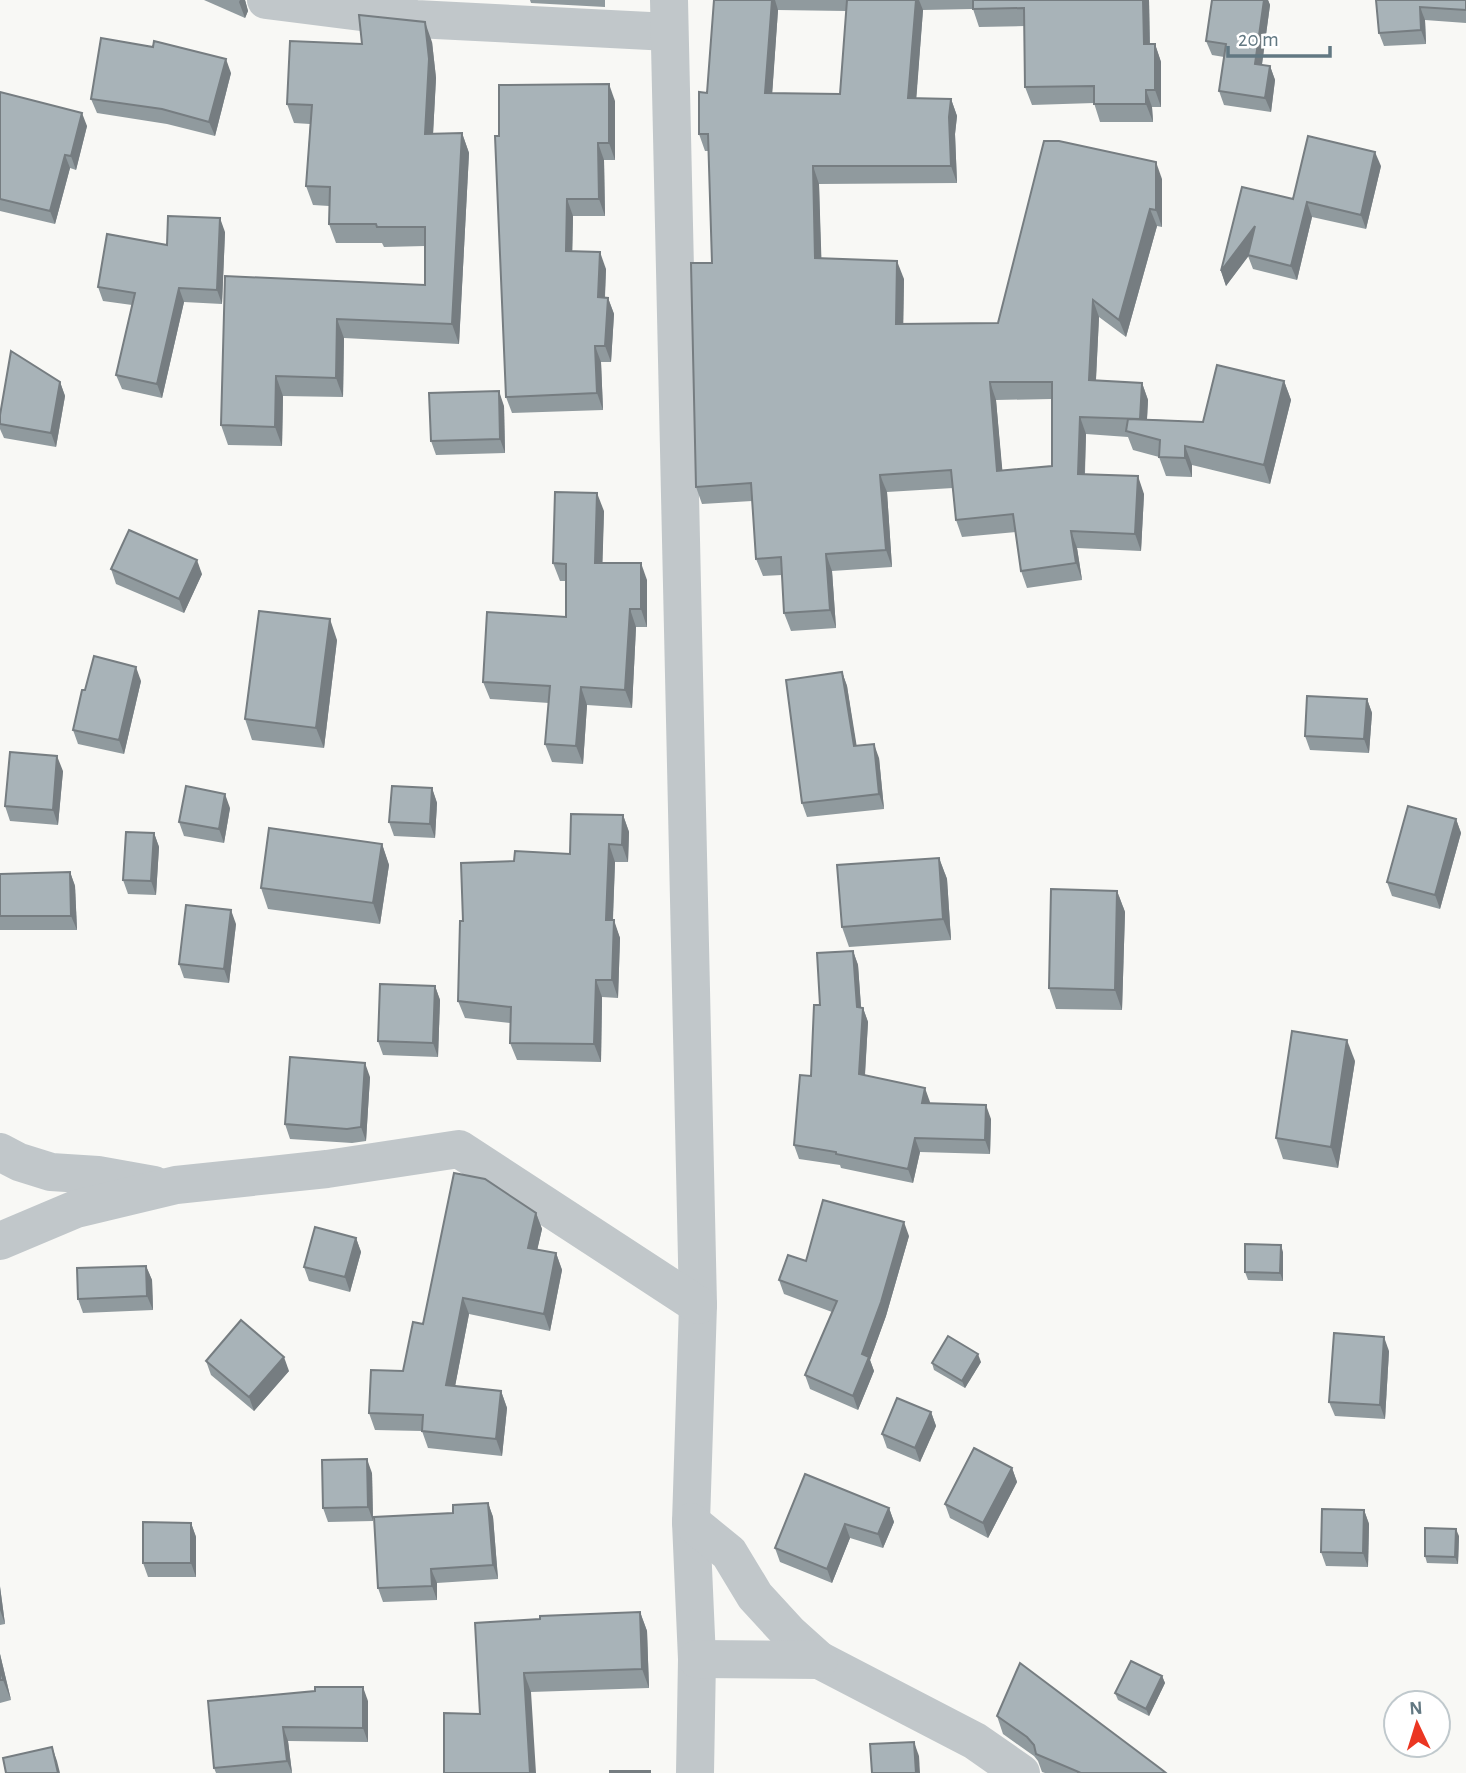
<svg xmlns="http://www.w3.org/2000/svg" width="1466" height="1773" font-family="'Alegreya Sans',sans-serif">
<rect width="100%" height="100%" fill="#f8f8f5"/>
<g fill="none" stroke-linecap="round" stroke-linejoin="round">
<g stroke="#c1c7ca" stroke-width="38">
<path d="M266,0L416,19L669,32"/>
<path d="M669,0L698,1305L691,1522L697,1659L695,1773"/>
<path d="M0,1152L19,1162L51,1172L98,1175L154,1185"/>
<path d="M0,1241L76,1209L176,1185L327,1169L459,1149L698,1305"/>
<path d="M691,1522L729,1553L755,1596L789,1633L819,1660L975,1741L1021,1773"/>
<path d="M697,1659L819,1660"/>
</g>
</g>
<g fill="#909a9e" fill-rule="evenodd">
<path d="M204,0H245L248,11L245,18Z"/>
<path d="M530,0H605V7L531,3Z"/>
<path d="M714,0H1149L1150,44H1155L1161,62V107H1152L1153,122H1100L1094,103L1032,105L1025,87V26L979,27L973,9L923,10L916,98L951,99L957,116L955,134L957,183L819,184L821,259L904,279L903,324L998,323L1162,179V227L1157,226L1126,337L1099,317L1096,380L1142,383L1148,400L1147,419L1203,422L1284,381L1291,400L1270,484L1192,465V477L1166,476L1159,457L1133,450L1128,437L1086,434L1085,474L1144,494L1141,551L1077,548L1082,580L1027,588L1021,571L1016,532L962,537L956,520L953,488L887,492L892,567L832,571L836,628L791,631L784,613L782,575L763,576L756,559L752,501L702,504L696,487L712,263L709,151H705L699,134L707,93ZM778,10L846,11L840,94L772,93ZM1052,399V466L1002,471L996,400Z"/>
<path d="M1212,0H1268L1270,5L1262,65L1270,66L1275,80L1271,112L1224,105L1219,91L1224,57L1212,55L1206,41Z"/>
<path d="M1376,0H1466V23L1425,20L1426,44L1384,46L1379,33Z"/>
<path d="M432,42L436,78L433,134L462,133L469,153L459,344L344,338L343,397L283,396L282,446L228,445L221,425L225,276L425,285V246L384,247L382,243H336L329,224V206L313,205L306,186L310,124L294,123L287,104L362,44Z"/>
<path d="M231,73L215,136L167,124L97,113L91,99Z"/>
<path d="M0,92L87,126L76,170L70,168L55,224L0,211Z"/>
<path d="M615,101V160H604L605,216H573L572,251L606,269L605,298H608L614,314L611,362H601L603,410L512,413L506,397L499,136Z"/>
<path d="M1381,166L1366,229L1312,217L1297,280L1253,269L1248,256L1226,286L1221,271L1293,199Z"/>
<path d="M225,232L222,304L184,302L162,398L122,389L116,375L132,305L103,301L98,287L167,245Z"/>
<path d="M60,382L65,396L56,447L4,438L0,429V415Z"/>
<path d="M504,406L505,453L436,455L431,441Z"/>
<path d="M604,511L602,563L647,580V627H636L632,708L587,705L583,764L552,762L545,744L549,703L490,699L483,682L566,617V581H560L553,563Z"/>
<path d="M111,569L202,574L184,613L116,584Z"/>
<path d="M337,640L324,748L252,740L245,719Z"/>
<path d="M842,672L847,686L856,746L879,758L884,809L807,817L802,803Z"/>
<path d="M141,681L124,754L78,744L73,730L85,690Z"/>
<path d="M1367,699L1372,713L1369,753L1310,750L1305,736Z"/>
<path d="M63,771L58,825L10,821L5,806Z"/>
<path d="M432,788L437,803L435,838L394,836L389,822Z"/>
<path d="M230,808L224,843L184,836L179,822Z"/>
<path d="M623,815L629,832L628,862H615L613,920L620,938L618,998L602,997L601,1062L517,1060L510,1043V1023L465,1018L458,1001L463,921L514,861L570,854Z"/>
<path d="M1456,819L1461,833L1440,909L1392,896L1387,882Z"/>
<path d="M154,833L159,847L156,895L128,894L123,880Z"/>
<path d="M382,844L389,865L380,924L268,909L261,888Z"/>
<path d="M939,858L947,879L951,940L849,947L842,927Z"/>
<path d="M70,872L75,886L77,930H0V874Z"/>
<path d="M1117,891L1125,912L1122,1010L1056,1009L1049,988Z"/>
<path d="M236,924L229,983L184,978L179,964Z"/>
<path d="M853,951L858,965L861,1008H863L868,1022L865,1076L930,1102V1103L991,1119L990,1154L920,1152L913,1183L841,1168L840,1165L799,1159L794,1145L811,1076L820,1005Z"/>
<path d="M435,986L440,1000L438,1057L383,1055L378,1041Z"/>
<path d="M1355,1061L1338,1168L1283,1159L1276,1138Z"/>
<path d="M370,1077L366,1141L352,1143L290,1139L285,1124Z"/>
<path d="M536,1213L542,1229L537,1250L556,1253L562,1270L550,1331L469,1314L455,1386L501,1391L507,1408L502,1456L428,1448L422,1431L375,1430L369,1413L403,1371L423,1324Z"/>
<path d="M909,1236L886,1316L870,1360L874,1371L858,1410L810,1389L805,1375L832,1312L784,1294L779,1280L806,1261Z"/>
<path d="M356,1238L361,1252L350,1292L309,1281L304,1267Z"/>
<path d="M1283,1252V1281L1248,1280L1245,1272Z"/>
<path d="M146,1266L152,1280L153,1310L83,1313L78,1299Z"/>
<path d="M1389,1351L1385,1419L1335,1416L1329,1402Z"/>
<path d="M206,1361L289,1371L254,1411L211,1375Z"/>
<path d="M981,1362L965,1388L934,1370L932,1363Z"/>
<path d="M931,1412L936,1426L920,1462L887,1448L882,1434Z"/>
<path d="M1012,1468L1017,1482L988,1538L950,1518L945,1504Z"/>
<path d="M372,1473L373,1521L328,1522L323,1508Z"/>
<path d="M488,1503L493,1517L498,1579L437,1583V1600L383,1602L378,1588L453,1513Z"/>
<path d="M889,1508L894,1522L883,1548L850,1538L832,1583L780,1562L775,1548Z"/>
<path d="M1364,1510L1369,1524L1368,1567L1326,1566L1321,1552Z"/>
<path d="M191,1523L196,1537V1577H148L143,1563Z"/>
<path d="M1459,1536L1458,1564L1427,1563L1425,1556Z"/>
<path d="M0,1586L5,1624L0,1625Z"/>
<path d="M640,1612L647,1631L649,1688L531,1692L480,1714L540,1619Z"/>
<path d="M0,1654L11,1700L0,1703Z"/>
<path d="M1162,1676L1165,1683L1149,1716L1118,1700L1115,1693Z"/>
<path d="M208,1701H368V1742L288,1741L292,1773H216L214,1768Z"/>
<path d="M997,1716L1166,1773H1045L1042,1772L1038,1761L1034,1756L1003,1734Z"/>
</g>
<g fill="#767d81">
<path d="M240,0H245L248,11L245,18L239,2Z"/>
<path d="M772,0H775L778,10L771,111L765,93Z"/>
<path d="M916,0H919L923,10L915,116L908,98Z"/>
<path d="M1143,0H1149L1150,62L1144,44Z"/>
<path d="M1264,0H1268L1270,5L1260,78L1255,64Z"/>
<path d="M1420,7L1425,20L1426,44L1421,30Z"/>
<path d="M425,22L432,42L436,78L432,153L425,134Z"/>
<path d="M1155,44L1161,62V107L1155,90Z"/>
<path d="M226,59L231,73L215,136L209,122Z"/>
<path d="M1270,66L1275,80L1271,112L1265,98Z"/>
<path d="M609,84L615,101V160L609,143Z"/>
<path d="M1146,90L1152,107L1153,122L1146,104Z"/>
<path d="M951,99L957,116L955,134L957,183L951,166L949,117Z"/>
<path d="M82,113L87,126L76,170L71,156Z"/>
<path d="M462,133L469,153L459,344L452,324Z"/>
<path d="M598,143L604,160L605,216L599,199Z"/>
<path d="M1375,152L1381,166L1366,229L1361,215Z"/>
<path d="M65,155L70,168L55,224L50,211Z"/>
<path d="M1156,162L1162,179V227L1156,210Z"/>
<path d="M813,166L819,184L822,276L815,258Z"/>
<path d="M567,199L573,216L572,268L566,251Z"/>
<path d="M1307,202L1312,217L1297,280L1291,266Z"/>
<path d="M1150,209L1157,226L1126,337L1119,320Z"/>
<path d="M220,218L225,232L222,304L217,290Z"/>
<path d="M1255,226L1260,241L1226,286L1221,271Z"/>
<path d="M600,252L606,269L604,314L598,297Z"/>
<path d="M897,261L904,279L903,341L896,324Z"/>
<path d="M179,288L184,302L162,398L157,384Z"/>
<path d="M608,298L614,314L611,362L605,346Z"/>
<path d="M1093,300L1099,317L1095,397L1089,380Z"/>
<path d="M337,319L344,338L343,397L336,378Z"/>
<path d="M595,346L601,362L603,410L597,393Z"/>
<path d="M276,376L283,396L282,446L275,427Z"/>
<path d="M1284,381L1291,400L1270,484L1264,465Z"/>
<path d="M60,382L65,396L56,447L51,433Z"/>
<path d="M990,382L996,400L1004,488L997,471Z"/>
<path d="M1142,383L1148,400L1146,437L1140,420Z"/>
<path d="M499,391L504,406L505,453L500,439Z"/>
<path d="M1080,417L1086,434L1084,491L1078,474Z"/>
<path d="M1185,446L1192,465V477L1185,458Z"/>
<path d="M880,475L887,492L892,567L886,550Z"/>
<path d="M1138,476L1144,494L1141,551L1135,534Z"/>
<path d="M597,493L604,511L602,581L595,563Z"/>
<path d="M1071,531L1077,548L1082,580L1076,563Z"/>
<path d="M826,554L832,571L836,628L830,610Z"/>
<path d="M197,560L202,574L184,613L179,599Z"/>
<path d="M641,563L647,580V627L641,609Z"/>
<path d="M630,609L636,627L632,708L625,690Z"/>
<path d="M330,619L337,640L324,748L316,728Z"/>
<path d="M136,667L141,681L124,754L119,740Z"/>
<path d="M842,672L847,686L859,760L854,746Z"/>
<path d="M581,687L587,705L583,764L576,746Z"/>
<path d="M1367,699L1372,713L1369,753L1364,739Z"/>
<path d="M874,744L879,758L884,809L879,794Z"/>
<path d="M57,756L63,771L58,825L53,810Z"/>
<path d="M432,788L437,803L435,838L430,824Z"/>
<path d="M225,794L230,808L224,843L219,829Z"/>
<path d="M623,815L629,832L628,862L622,845Z"/>
<path d="M1456,819L1461,833L1440,909L1435,895Z"/>
<path d="M154,833L159,847L156,895L151,881Z"/>
<path d="M382,844L389,865L380,924L373,903Z"/>
<path d="M609,844L615,862L612,938L606,920Z"/>
<path d="M939,858L947,879L951,940L943,919Z"/>
<path d="M70,872L75,886L77,930L71,916Z"/>
<path d="M1117,891L1125,912L1122,1010L1115,990Z"/>
<path d="M231,910L236,924L229,983L224,969Z"/>
<path d="M614,920L620,938L618,998L612,980Z"/>
<path d="M853,951L858,965L862,1020L863,1008L868,1022L864,1088L859,1074L857,1007Z"/>
<path d="M596,980L602,997L601,1062L594,1044Z"/>
<path d="M435,986L440,1000L438,1057L433,1043Z"/>
<path d="M1347,1040L1355,1061L1338,1168L1331,1147Z"/>
<path d="M365,1063L370,1077L366,1141L361,1127Z"/>
<path d="M925,1088L930,1102L927,1117L922,1103Z"/>
<path d="M986,1105L991,1119L990,1154L985,1140Z"/>
<path d="M915,1138L920,1152L913,1183L908,1169Z"/>
<path d="M536,1213L542,1229L534,1264L528,1248Z"/>
<path d="M904,1222L909,1236L886,1316L870,1360L874,1371L858,1410L853,1396L862,1354Z"/>
<path d="M356,1238L361,1252L350,1292L345,1277Z"/>
<path d="M1281,1245L1283,1252V1281L1280,1273Z"/>
<path d="M556,1253L562,1270L550,1331L544,1314Z"/>
<path d="M146,1266L152,1280L153,1310L147,1296Z"/>
<path d="M463,1298L469,1314L452,1402L446,1385Z"/>
<path d="M1384,1337L1389,1351L1385,1419L1380,1405Z"/>
<path d="M978,1354L981,1362L965,1388L962,1381Z"/>
<path d="M284,1357L289,1371L254,1411L249,1397Z"/>
<path d="M501,1391L507,1408L502,1456L496,1439Z"/>
<path d="M931,1412L936,1426L920,1462L915,1448Z"/>
<path d="M367,1459L372,1473L373,1521L368,1507Z"/>
<path d="M1012,1468L1017,1482L988,1538L983,1523Z"/>
<path d="M488,1503L493,1517L498,1579L493,1565Z"/>
<path d="M889,1508L894,1522L883,1548L878,1534Z"/>
<path d="M1364,1510L1369,1524L1368,1567L1363,1553Z"/>
<path d="M191,1523L196,1537V1577L191,1563Z"/>
<path d="M845,1524L850,1538L832,1583L827,1569Z"/>
<path d="M1456,1529L1459,1536L1458,1564L1455,1557Z"/>
<path d="M431,1569L437,1583V1600L432,1586Z"/>
<path d="M0,1586V1587L5,1624L0,1610Z"/>
<path d="M640,1612L647,1631L649,1688L642,1669Z"/>
<path d="M0,1654L11,1700L3,1680L0,1666Z"/>
<path d="M524,1673L531,1692L536,1773H530Z"/>
<path d="M1162,1676L1165,1683L1149,1716L1146,1709Z"/>
<path d="M363,1687L368,1701V1742L363,1728Z"/>
<path d="M283,1727L288,1741L292,1773L287,1761Z"/>
<path d="M914,1742L919,1756L920,1773H916Z"/>
<path d="M52,1747L57,1761L60,1773H58Z"/>
</g>
<g fill="#a8b3b8" stroke="#767d81" stroke-width="2" fill-rule="evenodd">
<path d="M714,0H772L765,93L840,94L847,0H916L908,98L951,99L949,117L951,166H813L815,258L897,261L896,324L998,323L1044,141H1059L1156,162V210L1150,209L1119,320L1093,300L1089,380L1142,383L1140,419L1080,417L1078,474L1138,476L1135,534L1071,531L1076,563L1021,571L1013,514L956,520L951,470L880,475L886,550L826,554L830,610L784,613L781,557L756,559L751,483L696,487L691,263H712L708,134H699V92L707,93ZM990,382H1052V466L997,471Z"/>
<path d="M973,0H1143L1144,44H1155V90H1146V104H1094V86L1025,87L1024,8L973,9Z"/>
<path d="M1212,0H1264L1255,64L1270,66L1265,98L1219,91L1226,44L1206,41Z"/>
<path d="M1376,0H1466V10L1420,7L1421,30L1379,33Z"/>
<path d="M359,15L425,22L429,59L425,134L462,133L452,324L337,319L336,378L276,376L275,427L221,425L225,276L425,285V227H377L376,224H329L330,187L306,186L312,105L287,104L290,41L362,44Z"/>
<path d="M101,38L153,47L154,41L226,59L209,122L162,109L91,99Z"/>
<path d="M609,84V143H598L599,199H567L566,251L600,252L598,297L608,298L605,346H595L597,393L506,397L495,136H499V85Z"/>
<path d="M0,92L82,113L71,156L65,155L50,211L0,199Z"/>
<path d="M1308,136L1375,152L1361,215L1307,202L1291,266L1248,255L1255,226L1221,271L1242,187L1293,199Z"/>
<path d="M168,216L220,218L217,290L179,288L157,384L116,375L135,293L98,287L107,234L167,245Z"/>
<path d="M11,351L60,382L51,433L0,424V415Z"/>
<path d="M1217,365L1284,381L1264,465L1185,446V458L1159,457L1160,440L1126,431L1128,419L1203,422Z"/>
<path d="M499,391L500,439L431,441L429,393Z"/>
<path d="M555,492L597,493L595,563H641V609H630L625,690L581,687L576,746L545,744L550,686L483,682L487,612L566,617V564L553,563Z"/>
<path d="M129,530L197,560L179,599L111,569Z"/>
<path d="M259,611L330,619L316,728L245,719Z"/>
<path d="M94,656L136,667L119,740L73,730L82,690H85Z"/>
<path d="M842,672L854,746L874,744L879,794L802,803L786,680Z"/>
<path d="M1307,696L1367,699L1364,739L1305,736Z"/>
<path d="M10,752L57,756L53,810L5,806Z"/>
<path d="M186,786L225,794L219,829L179,822Z"/>
<path d="M392,786L432,788L430,824L389,822Z"/>
<path d="M1408,806L1456,819L1435,895L1387,882Z"/>
<path d="M571,814L623,815L622,845L609,844L606,920H614L612,980H596L594,1044L510,1043L511,1007L458,1001L460,921H463L461,863L514,861L515,851L570,854Z"/>
<path d="M269,828L382,844L373,903L261,888Z"/>
<path d="M126,832L154,833L151,881L123,880Z"/>
<path d="M939,858L943,919L842,927L837,865Z"/>
<path d="M70,872L71,916H0V874Z"/>
<path d="M1051,889L1117,891L1115,990L1049,988Z"/>
<path d="M186,905L231,910L224,969L179,964Z"/>
<path d="M853,951L857,1007L863,1008L859,1074L925,1088L922,1103L986,1105L985,1140L915,1138L908,1169L836,1154V1152L794,1145L800,1075L811,1076L814,1005H820L817,953Z"/>
<path d="M380,984L435,986L433,1043L378,1041Z"/>
<path d="M1292,1031L1347,1040L1331,1147L1276,1138Z"/>
<path d="M290,1057L365,1063L361,1127L347,1129L285,1124Z"/>
<path d="M454,1173L485,1179L536,1213L528,1248L556,1253L544,1314L463,1298L446,1385L501,1391L496,1439L422,1431L423,1415L369,1413L371,1370L403,1371L413,1322L423,1324Z"/>
<path d="M823,1200L904,1222L881,1302L862,1354L869,1357L853,1396L805,1375L837,1301L779,1280L788,1255L806,1261Z"/>
<path d="M315,1227L356,1238L345,1277L304,1267Z"/>
<path d="M1245,1244L1281,1245L1280,1273L1245,1272Z"/>
<path d="M146,1266L147,1296L78,1299L77,1268Z"/>
<path d="M241,1320L284,1357L249,1397L206,1361Z"/>
<path d="M1334,1333L1384,1337L1380,1405L1329,1402Z"/>
<path d="M948,1336L978,1354L962,1381L932,1363Z"/>
<path d="M897,1398L931,1412L915,1448L882,1434Z"/>
<path d="M974,1448L1012,1468L983,1523L945,1504Z"/>
<path d="M367,1459L368,1507L323,1508L322,1460Z"/>
<path d="M805,1474L889,1508L878,1534L845,1524L827,1569L775,1548Z"/>
<path d="M488,1503L493,1565L431,1569L432,1586L378,1588L374,1517L453,1513V1505Z"/>
<path d="M1322,1509L1364,1510L1363,1553L1321,1552Z"/>
<path d="M143,1522L191,1523V1563H143Z"/>
<path d="M1425,1528L1456,1529L1455,1557L1425,1556Z"/>
<path d="M640,1612L642,1669L524,1673L530,1773H444V1713L480,1714L475,1623L540,1619V1616Z"/>
<path d="M1131,1661L1162,1676L1146,1709L1115,1693Z"/>
<path d="M1020,1663L1161,1769L1166,1773H1078L1079,1772L1036,1754L1034,1745L1027,1737L997,1716Z"/>
<path d="M0,1666L3,1680H0Z"/>
<path d="M315,1687H363V1728L283,1727L287,1761L214,1768L208,1701L315,1691Z"/>
<path d="M914,1742L916,1773H872L870,1744Z"/>
<path d="M52,1747L58,1773H6L3,1758Z"/>
<rect x="610" y="1771" width="40" height="2"/>
</g>
<g transform="translate(1417 1724) rotate(356)"><circle r="33" fill="#ffffff" stroke="#c0c9cd" stroke-width="2"/>
<path d="M0-5L12 26L0 18L-12 26Z" fill="#eb3622"/>
<text y="-10" font-size="19" font-weight="bold" text-anchor="middle" fill="#627882">N</text>
</g>
<path d="M1228 46v10h102v-10" fill="none" stroke="#627882" stroke-width="3.5"/>
<text x="1238" y="46" font-size="21" fill="#627882" stroke="#ffffff" stroke-width="5" paint-order="stroke">20 m</text>
</svg>
